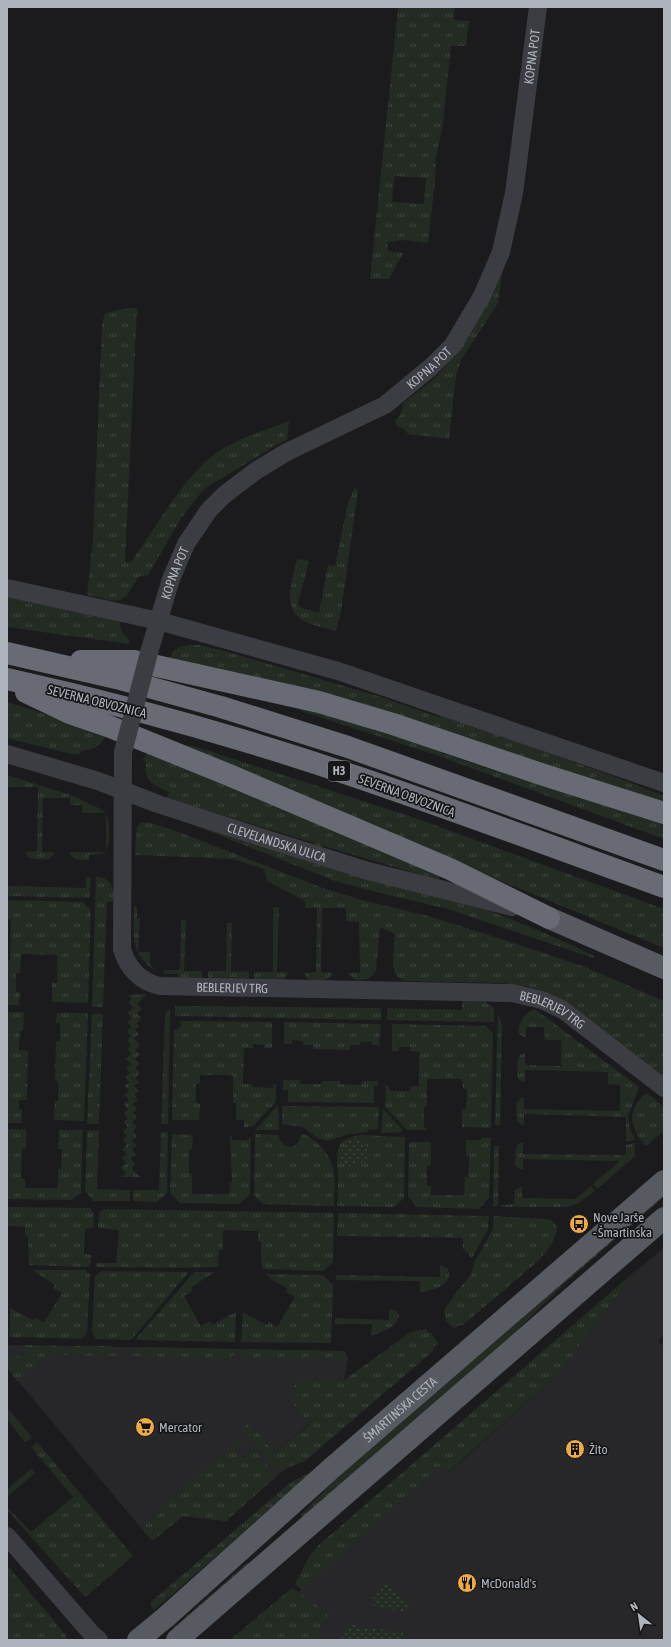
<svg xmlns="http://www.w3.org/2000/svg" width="671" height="1647" font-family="'Asap Condensed',sans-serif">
<defs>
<pattern id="grass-tufts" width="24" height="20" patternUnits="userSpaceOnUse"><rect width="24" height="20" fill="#232b23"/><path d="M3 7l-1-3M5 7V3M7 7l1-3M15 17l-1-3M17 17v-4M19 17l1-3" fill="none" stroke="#404741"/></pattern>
<pattern id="park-dots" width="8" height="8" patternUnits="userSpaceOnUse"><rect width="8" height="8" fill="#232b23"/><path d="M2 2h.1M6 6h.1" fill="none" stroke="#404741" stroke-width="1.8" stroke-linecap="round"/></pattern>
</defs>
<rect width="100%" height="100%" fill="#1b1b1d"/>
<g fill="#27272a">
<path d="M659,1252L664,1255V1334L658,1341L664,1346V1640H248L308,1583L440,1466L449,1472L562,1371L576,1350L632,1276Z"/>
<path d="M7,1345L344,1351L348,1358L344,1380H304L292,1402L310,1423L268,1459L280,1473L226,1521L183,1516L152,1541L7,1368Z"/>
</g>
<g fill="url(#grass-tufts)" fill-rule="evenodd">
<path d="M398,7H455L454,20L469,21L466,46H451L443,124L436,159L435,181L428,243L404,240L387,242L388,251L403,253L389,279H370ZM394,176L426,178L424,204L392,202Z"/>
<path d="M503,267L498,303L461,360L456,376L449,439L408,434L403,428L397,427L395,421L401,414L403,403L433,380L462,347Z"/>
<path d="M127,308H137L125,561L130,563C156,529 183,475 219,451C237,439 268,429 289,421L287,440L278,444L204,489L181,518L148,575L138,577C121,609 119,601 87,595L93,538L102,324L105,313Z"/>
<path d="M355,487L358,491L341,612L336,631C326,628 313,626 304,621C280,608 293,580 297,559L309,561L298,603L300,607L319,613L328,565L335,566L348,503Z"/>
<path d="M7,597L52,606L120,622L121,630L129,640V644L7,627Z"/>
<path d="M189,645H199L224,651L378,696L439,717L442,714L629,782L664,796V804L169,661L173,651L180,647Z"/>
<path d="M7,702L108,734C99,746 96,749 81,751L79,755L67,753L7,738Z"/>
<path d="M303,706L441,751V753L664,825V839L439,756L301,711L300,708Z"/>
<path d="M186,745L197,747L415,818L664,909V948L433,853L184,746Z"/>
<path d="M149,750L440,875L439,880L324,846L321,847L315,845L314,843L167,798L169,792C153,784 143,782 146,762L143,760Z"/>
<path d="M7,775L71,795L103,810C111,817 111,845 105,853L89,855V860C81,860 72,861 70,852H106V813H82V805H70V798H43L42,852H54L53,855L49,859C39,859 29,862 25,852L37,851L38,787H7Z"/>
<path d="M176,818L484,909C522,923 558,938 594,956L593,958L448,909L380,893L335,881Z"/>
<path d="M142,822L151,823L176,831L320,887L358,899L428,916L495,937L585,967L664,1001V1079L546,992L525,986L504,983L405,981C401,979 397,977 395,973C391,965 394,944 395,934L380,927L376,970C372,979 364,981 355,980L348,973H360L359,922L346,921V908H322L321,972L333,973C329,982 316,982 308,979L304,973L316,972L317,908H305V901L267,881L264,869L233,859L135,855L137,827Z"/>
<path d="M86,877H91L89,898L7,896V886L86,888Z"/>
<path d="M96,877C111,877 114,888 114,901L107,902L103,1007H92Z"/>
<path d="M7,900L83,902L91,910L88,1003L52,1002V983H57V955L21,954L20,973H16V992H20L19,1005H7V960H10L11,920L7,919Z"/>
<path d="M134,906H137V918L140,919L138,952H150V965L157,971C129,955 134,934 134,906Z"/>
<path d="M273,907H279L277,972H289L285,978L282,980L254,979V972H273Z"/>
<path d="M181,920H186L184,971H202V979H178V974H163L164,970H180Z"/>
<path d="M227,923H232L231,971L249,972V979H208V971H226Z"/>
<path d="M147,994L137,1004L142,1009L137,1013L141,1018L137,1023L139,1026L135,1030L139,1034L134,1038L140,1045L135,1050L140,1054L135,1059L140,1064L135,1068L140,1073L135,1078L139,1082L134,1086L139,1091L134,1095L138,1100L133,1104L137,1109L133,1113L137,1118L132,1122L137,1127L133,1132L137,1136L132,1141L137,1145L132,1150L136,1154L131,1159L136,1164L131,1168L140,1177H121L126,1173L121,1168L126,1163L122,1158L127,1154L122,1149L127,1145L123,1140L127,1136L123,1131L128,1127L124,1122L128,1118L124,1113L128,1109L124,1104L129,1100L124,1095L129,1091L125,1086L129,1082L125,1077L130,1073L126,1068L131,1064L126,1059L131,1054L127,1049L131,1045L127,1040L131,1036L127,1031L131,1027L127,1022L132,1018L127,1013L133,1008L128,1002L132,999L128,995Z"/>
<path d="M462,998L484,1001L494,1008V1022L387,1020V1008L462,1010Z"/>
<path d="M175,1006L381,1008V1020L175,1016Z"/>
<path d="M170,1009L168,1124H161L165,1013Z"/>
<path d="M533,1010H536L639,1087L628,1116L629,1125L635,1140L626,1142V1117L524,1114V1126L517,1122L516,1103L521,1098H524V1109L620,1111V1085L608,1084V1072L525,1070V1082L519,1080L517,1076L518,1059L520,1055L525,1053V1065L561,1066V1040H545L544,1027H526V1038L519,1034C517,1023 524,1014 533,1010Z"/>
<path d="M7,1012H24L23,1031H20L19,1050L28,1051L27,1100H19V1109H22V1123H7Z"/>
<path d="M57,1013H88L84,1121L54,1120L55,1101H58V1081H55L56,1041H60V1023H56Z"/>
<path d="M498,1013L502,1026L500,1125H495Z"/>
<path d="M92,1014H103L99,1124H87Z"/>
<path d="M181,1021L272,1022V1048H264V1045L253,1044V1048H244L243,1084H252L253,1087L273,1088V1084H276V1102L252,1127H244V1120H236V1103H233V1075H200V1083L196,1084V1103L200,1104L199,1120H172L174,1030H177L181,1026L180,1022Z"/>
<path d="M284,1022L381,1024L379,1045H372V1042H361L360,1045H350V1050L313,1049V1045H303V1041L292,1040V1044H284Z"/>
<path d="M392,1024L486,1026L493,1034L491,1128L462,1127V1109H466L467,1089H463L462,1079H427V1107H424V1128H427V1130H407L385,1107L386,1086H388L389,1091H410V1087L419,1086V1052L410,1051V1047H399V1051H392Z"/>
<path d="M283,1080H300L301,1084H322V1081H340V1084L361,1085L362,1081H378V1086H374V1103L288,1102V1090H283Z"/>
<path d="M647,1093L664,1107V1131L646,1146C630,1128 625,1109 647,1093Z"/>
<path d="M278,1105L279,1130H255Z"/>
<path d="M282,1106L379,1107L378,1129L368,1130V1132L349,1134L328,1141L317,1138L303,1127L282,1124Z"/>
<path d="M383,1110H384L402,1129V1132L381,1133Z"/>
<path d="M7,1129H26V1148H22L21,1178L25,1179V1188H58V1169H61L62,1149H58L59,1130H83L81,1193L71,1200L7,1199Z"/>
<path d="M99,1130L97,1189L130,1190V1201H94L85,1191L87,1131Z"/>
<path d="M161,1132H168L167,1193L157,1202L133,1201V1190H159Z"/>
<path d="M173,1134L193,1135L192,1149L189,1150V1173L192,1174V1194H229L230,1183L232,1182L230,1136L232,1137V1140H248L249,1138H251L250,1194L239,1204L180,1203L170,1193L172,1136Z"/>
<path d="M255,1134L278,1135C282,1144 286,1150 297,1145L301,1136L303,1134C309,1136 314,1140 319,1145C338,1163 335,1181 334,1206L263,1204L254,1195Z"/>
<path d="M361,1135L405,1137L404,1198L394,1207L337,1206C338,1195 338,1185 338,1174C336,1153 334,1138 361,1135Z"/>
<path d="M482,1138H491L489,1198L479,1209L417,1207L408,1197L409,1142H431V1165L427,1166V1186H431V1195H464L465,1177H468L469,1156H466V1140H481Z"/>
<path d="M522,1142H523V1154L625,1155L626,1145L635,1143V1156L597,1189L593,1184L620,1161L523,1159V1170L518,1168L515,1165L516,1148L518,1144Z"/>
<path d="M494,1146H499L498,1206L493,1207Z"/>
<path d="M522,1186V1198L575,1199L591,1186L595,1191L577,1204L566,1207H501V1205L514,1204L515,1190Z"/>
<path d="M664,1192V1197L564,1284L499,1348L304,1518L301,1515L343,1472Z"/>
<path d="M7,1207L90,1208L94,1213L93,1228L85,1229L84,1254L91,1255V1263L87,1267L29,1265L28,1237L25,1236V1227L7,1226Z"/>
<path d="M104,1209L334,1213L333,1262L323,1271L263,1269L261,1262V1241H258V1231L223,1230V1250H219L218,1267L176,1268L96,1267V1263H116L119,1230L98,1228L99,1213Z"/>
<path d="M338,1213L489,1216L488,1229L472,1258L463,1249V1238L337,1236Z"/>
<path d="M493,1216L547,1219L552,1221L557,1227C557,1240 546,1252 538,1261L463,1325H459L455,1329L446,1321L444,1310L458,1290L471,1275L474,1263L493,1229Z"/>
<path d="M664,1248V1255L659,1252L632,1276L576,1350L562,1371L448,1472L440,1466L302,1590L295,1584L310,1555L321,1543L632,1274Z"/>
<path d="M440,1265L448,1269C454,1286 432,1290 420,1293V1281L336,1280V1275L440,1277Z"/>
<path d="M32,1270H86L90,1275L87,1333L82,1339L9,1337L10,1308L33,1320L35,1318L44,1322L62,1293L53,1288L55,1285Z"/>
<path d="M102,1271L189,1272L131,1340L96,1339L92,1333L95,1276Z"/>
<path d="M194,1272H215L191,1287L193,1291L184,1296L201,1326L210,1321L212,1325L236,1312L235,1342L135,1340Z"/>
<path d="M266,1274L323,1275L333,1285L331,1343L241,1342L243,1312L267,1325L269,1322L277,1327L295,1297L286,1292L288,1289L271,1279Z"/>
<path d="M389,1308L397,1312L399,1316C396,1328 381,1332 371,1336L372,1324H335V1318L389,1320Z"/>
<path d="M425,1329L432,1334L438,1343L434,1347L433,1351L305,1461L289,1467L280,1473L242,1429L249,1423L275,1453L310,1424L292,1402L291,1389L298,1382L304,1380H344L411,1332Z"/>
<path d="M24,1345L67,1346L56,1355H48L17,1381L7,1368V1357L24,1356Z"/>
<path d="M74,1346H112L120,1356L63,1355Z"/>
<path d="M142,1347L241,1349L229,1359L131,1356Z"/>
<path d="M246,1349L344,1351L347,1355L348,1360L237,1358Z"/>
<path d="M9,1410L32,1437L26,1442H25L7,1419V1411Z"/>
<path d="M242,1438L245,1441L234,1450L242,1459L254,1450L276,1477L226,1521L183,1516L152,1541L142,1528L160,1513L158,1509Z"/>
<path d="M37,1442L133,1556L85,1597L7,1510V1507L31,1532L73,1497L31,1447Z"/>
<path d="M31,1469L35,1473L7,1497V1489Z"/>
<path d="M316,1470L154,1610L152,1608L151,1602L291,1482Z"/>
<path d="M248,1562L250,1564L175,1630L173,1628Z"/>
<path d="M7,1565L65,1634L67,1640H7Z"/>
<path d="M292,1588L329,1614L321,1626L317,1640H230Z"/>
</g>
<g fill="url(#park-dots)">
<path d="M352,1140H358L364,1143L369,1154C357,1177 329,1164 347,1142Z"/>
<path d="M384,1583L411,1604L405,1612L369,1605Z"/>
<path d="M352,1623L357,1626L407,1633L401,1640H341L343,1635Z"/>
</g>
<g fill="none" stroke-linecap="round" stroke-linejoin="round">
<g stroke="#3c3d42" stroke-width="18">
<path d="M7,588L159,621L338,671L664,783"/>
<path id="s1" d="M150,649L171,579L186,544L209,510L224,495L257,470L287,452L385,405L431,367L453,345L482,296L501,252L514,193L538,7"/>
<path id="s2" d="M123,752L122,949C127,967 140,982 160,986L512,993L542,1000L563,1010L664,1088"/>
<path id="s3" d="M7,754L98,781L158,804L257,836L368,871L512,907"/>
<path d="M7,1536L91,1633L99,1640"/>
</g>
<g stroke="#585a61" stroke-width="22">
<path d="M549,918L664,968"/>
<path id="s4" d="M138,1640L166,1617L333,1467L664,1181"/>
<path d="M177,1640L664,1218"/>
</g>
<g stroke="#686b73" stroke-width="22">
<path d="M7,653L116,678L221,707L348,747L664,860"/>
<path d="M81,661H134L319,702L393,724L544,775L664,813"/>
<path d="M7,679C125,705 243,738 357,777C460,812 562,850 664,887"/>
<path d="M26,692L70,713L108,726L229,775L450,869L549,918"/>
</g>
<path stroke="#3c3d42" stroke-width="18" d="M123,752L150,649"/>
</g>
<defs>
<g id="bus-disc" transform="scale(1)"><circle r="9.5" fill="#ecab43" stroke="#161618"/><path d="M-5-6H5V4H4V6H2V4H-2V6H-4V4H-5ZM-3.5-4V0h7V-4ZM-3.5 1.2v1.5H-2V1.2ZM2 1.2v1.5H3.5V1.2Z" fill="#111"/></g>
<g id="supermarket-disc" transform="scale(1)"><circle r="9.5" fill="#ecab43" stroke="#161618"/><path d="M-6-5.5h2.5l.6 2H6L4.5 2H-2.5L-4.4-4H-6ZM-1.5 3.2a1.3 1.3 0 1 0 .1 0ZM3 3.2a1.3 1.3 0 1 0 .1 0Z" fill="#111"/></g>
<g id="building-disc" transform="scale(1)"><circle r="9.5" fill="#ecab43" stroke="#161618"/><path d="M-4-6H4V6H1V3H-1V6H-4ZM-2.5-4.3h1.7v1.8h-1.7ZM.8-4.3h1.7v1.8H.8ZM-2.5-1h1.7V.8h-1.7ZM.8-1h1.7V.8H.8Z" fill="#111"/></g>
<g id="restaurant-disc" transform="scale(1)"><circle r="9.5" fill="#ecab43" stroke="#161618"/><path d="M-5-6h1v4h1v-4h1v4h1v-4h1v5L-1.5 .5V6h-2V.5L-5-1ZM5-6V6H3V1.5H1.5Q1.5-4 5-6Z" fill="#111"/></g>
</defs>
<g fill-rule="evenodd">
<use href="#bus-disc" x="579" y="1224"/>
<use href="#supermarket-disc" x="145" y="1427"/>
<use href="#building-disc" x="575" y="1449"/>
<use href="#restaurant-disc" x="467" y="1583"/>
</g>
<g text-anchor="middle" stroke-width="3.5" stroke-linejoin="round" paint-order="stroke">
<rect fill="#161618" stroke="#80848b" stroke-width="1" x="328" y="761" width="22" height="20" rx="3"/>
<g font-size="12" font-weight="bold" fill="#aeb3bc">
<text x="339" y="775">H3</text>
</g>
<g font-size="13" fill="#aeb3bc" stroke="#161618">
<text dy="5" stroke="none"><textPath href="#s1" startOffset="752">KOPNA POT</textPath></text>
<text dy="5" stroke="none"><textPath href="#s1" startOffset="416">KOPNA POT</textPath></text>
<text dy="5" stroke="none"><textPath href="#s1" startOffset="80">KOPNA POT</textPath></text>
<text transform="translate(97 701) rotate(14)" y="5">SEVERNA OBVOZNICA</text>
<text transform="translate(407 795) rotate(20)" y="5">SEVERNA OBVOZNICA</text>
<text dy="5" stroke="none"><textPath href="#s3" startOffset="284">CLEVELANDSKA ULICA</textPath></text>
<text dy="5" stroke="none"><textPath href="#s2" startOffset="325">BEBLERJEV TRG</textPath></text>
<text dy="5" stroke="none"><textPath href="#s2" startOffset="649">BEBLERJEV TRG</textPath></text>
<text dy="5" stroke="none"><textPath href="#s4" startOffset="349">ŠMARTINSKA CESTA</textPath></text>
</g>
<g font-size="13" fill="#aeb3bc" stroke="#161618" text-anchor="start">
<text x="593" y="1222">Nove Jarše<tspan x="593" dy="15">- Šmartinska</tspan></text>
<text x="159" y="1432">Mercator</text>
<text x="589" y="1454">Žito</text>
<text x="481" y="1588">McDonald's</text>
</g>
</g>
<rect width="671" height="1647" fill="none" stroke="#aeb3bc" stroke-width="16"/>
<g transform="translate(639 1615) rotate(330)" stroke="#161618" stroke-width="3" paint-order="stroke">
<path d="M0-3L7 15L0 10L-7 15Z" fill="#aeb3bc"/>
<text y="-6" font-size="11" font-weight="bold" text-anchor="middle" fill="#aeb3bc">N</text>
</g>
</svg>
